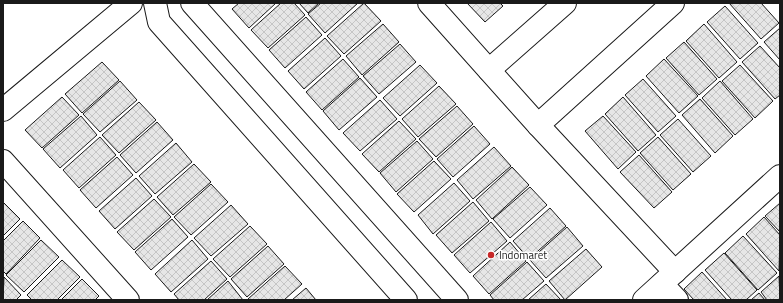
<svg xmlns="http://www.w3.org/2000/svg" width="783" height="303" font-family="'Titillium Web',sans-serif">
<defs>
<pattern id="building-cross-hatch" width="8" height="8" patternUnits="userSpaceOnUse"><rect width="8" height="8" fill="#e6e6e6"/><path d="M0 0l8 8M0 8l8-8" fill="none" stroke="#c5c5c5"/></pattern>
</defs>
<rect width="100%" height="100%" fill="#fff"/>
<g fill="url(#building-cross-hatch)" stroke="#1a1a1a">
<path d="M239,3H276L249,28L232,9Z"/>
<path d="M281,3H294L305,15L268,48L251,30Z"/>
<path d="M299,3H319L308,13Z"/>
<path d="M321,3H358L325,33L308,14Z"/>
<path d="M364,3L381,21L344,54L327,36Z"/>
<path d="M467,3H500L503,6L485,22Z"/>
<path d="M729,3H761L779,23L761,39Z"/>
<path d="M725,6L758,43L740,59L707,22Z"/>
<path d="M306,17L322,35L285,68L269,50Z"/>
<path d="M383,24L399,42L362,75L346,56Z"/>
<path d="M704,24L737,62L719,78L686,41Z"/>
<path d="M780,28V60L764,42Z"/>
<path d="M325,38L341,56L304,89L288,71Z"/>
<path d="M684,42L717,79L699,95L666,58Z"/>
<path d="M400,44L416,62L379,94L363,76Z"/>
<path d="M760,46L780,68V95L775,99L742,62Z"/>
<path d="M343,59L359,77L322,110L306,92Z"/>
<path d="M664,59L698,96L679,113L646,76Z"/>
<path d="M102,62L119,80L82,113L65,94Z"/>
<path d="M420,65L437,83L400,116L383,98Z"/>
<path d="M740,65L773,101L755,118L722,81Z"/>
<path d="M360,78L377,97L339,130L323,111Z"/>
<path d="M643,79L676,116L658,132L625,95Z"/>
<path d="M120,81L137,100L100,132L83,114Z"/>
<path d="M720,81L753,119L735,135L702,98Z"/>
<path d="M439,86L456,104L418,137L402,119Z"/>
<path d="M62,97L79,115L42,148L25,130Z"/>
<path d="M623,97L656,135L638,151L605,114Z"/>
<path d="M700,99L733,136L715,153L682,115Z"/>
<path d="M380,100L397,119L360,151L343,133Z"/>
<path d="M139,102L156,120L119,153L102,135Z"/>
<path d="M457,106L473,124L436,157L419,139Z"/>
<path d="M81,116L97,135L60,168L43,149Z"/>
<path d="M603,116L636,152L618,169L585,131Z"/>
<path d="M678,119L711,156L693,172L660,135Z"/>
<path d="M399,121L416,139L379,172L362,154Z"/>
<path d="M157,122L173,140L136,173L120,155Z"/>
<path d="M474,126L490,144L453,177L437,159Z"/>
<path d="M100,137L116,155L79,188L63,170Z"/>
<path d="M658,137L691,174L673,190L640,153Z"/>
<path d="M417,141L433,159L396,192L380,173Z"/>
<path d="M176,143L192,162L155,194L139,176Z"/>
<path d="M494,147L511,166L473,199L457,180Z"/>
<path d="M639,155L672,192L654,208L620,172Z"/>
<path d="M117,157L133,175L96,208L80,190Z"/>
<path d="M434,161L451,179L414,212L397,194Z"/>
<path d="M194,164L211,182L173,215L157,197Z"/>
<path d="M512,167L529,185L492,219L476,200Z"/>
<path d="M136,178L152,196L115,229L99,211Z"/>
<path d="M454,183L470,201L433,234L418,215Z"/>
<path d="M211,184L228,202L191,235L174,217Z"/>
<path d="M530,187L547,205L510,238L493,219Z"/>
<path d="M154,199L171,217L134,250L117,232Z"/>
<path d="M3,202L20,219L3,236Z"/>
<path d="M473,202L489,221L452,253L436,235Z"/>
<path d="M780,203V232L765,216Z"/>
<path d="M231,205L248,224L211,256L194,238Z"/>
<path d="M550,208L566,226L529,259L513,241Z"/>
<path d="M764,217L780,235L779,271L746,234Z"/>
<path d="M172,219L188,237L151,270L135,252Z"/>
<path d="M23,221L40,238L6,274L3,271V241Z"/>
<path d="M491,222L507,241L470,273L454,255Z"/>
<path d="M250,226L267,244L230,277L213,259Z"/>
<path d="M567,227L583,246L546,278L530,260Z"/>
<path d="M743,236L777,273L758,290L725,253Z"/>
<path d="M41,240L59,257L24,292L6,275Z"/>
<path d="M192,240L208,259L171,292L155,274Z"/>
<path d="M510,242L526,261L489,294L473,276Z"/>
<path d="M268,246L284,264L247,297L231,279Z"/>
<path d="M586,249L602,267L565,300L549,281Z"/>
<path d="M724,253L757,290L746,300H732L705,270Z"/>
<path d="M62,260L80,277L57,300H32L27,295Z"/>
<path d="M211,261L227,279L204,300H179L174,294Z"/>
<path d="M527,262L544,281L522,300H494L490,295Z"/>
<path d="M285,266L302,284L284,300H250L248,299Z"/>
<path d="M702,272L727,300H694L684,289Z"/>
<path d="M779,276L780,300H767L761,292Z"/>
<path d="M4,277L21,295L16,300H3Z"/>
<path d="M82,279L99,296L95,300H61Z"/>
<path d="M228,281L243,300H207Z"/>
<path d="M546,284L561,300H528Z"/>
<path d="M306,288L316,300H292Z"/>
<path d="M759,293L765,300H751Z"/>
</g>
<g fill="none" stroke-linecap="round" stroke-linejoin="round">
<g stroke="#1a1a1a" stroke-width="24">
<g id="street">
<path d="M155,3L159,22L406,300"/>
<path d="M192,3L457,300"/>
<path d="M429,3L538,125L675,272"/>
<path d="M489,70L565,3"/>
<path d="M3,110L131,3"/>
<path d="M538,125L673,3"/>
<path d="M3,161L128,300"/>
<path d="M662,284L677,300"/>
<path d="M644,300L780,176"/>
</g>
</g>
<use href="#street" stroke="#fff" stroke-width="22"/>
</g>
<circle fill="#c62828" stroke="#fff" stroke-width="1.5" cx="491" cy="255" r="4"/>
<g text-anchor="middle" stroke-width="3" stroke-linejoin="round" paint-order="stroke">
<g font-size="11" fill="#1a1a1a" stroke="#fff" text-anchor="start">
<text x="499" y="259">Indomaret</text>
</g>
</g>
<rect width="783" height="303" fill="none" stroke="#1a1a1a" stroke-width="8"/>
</svg>
